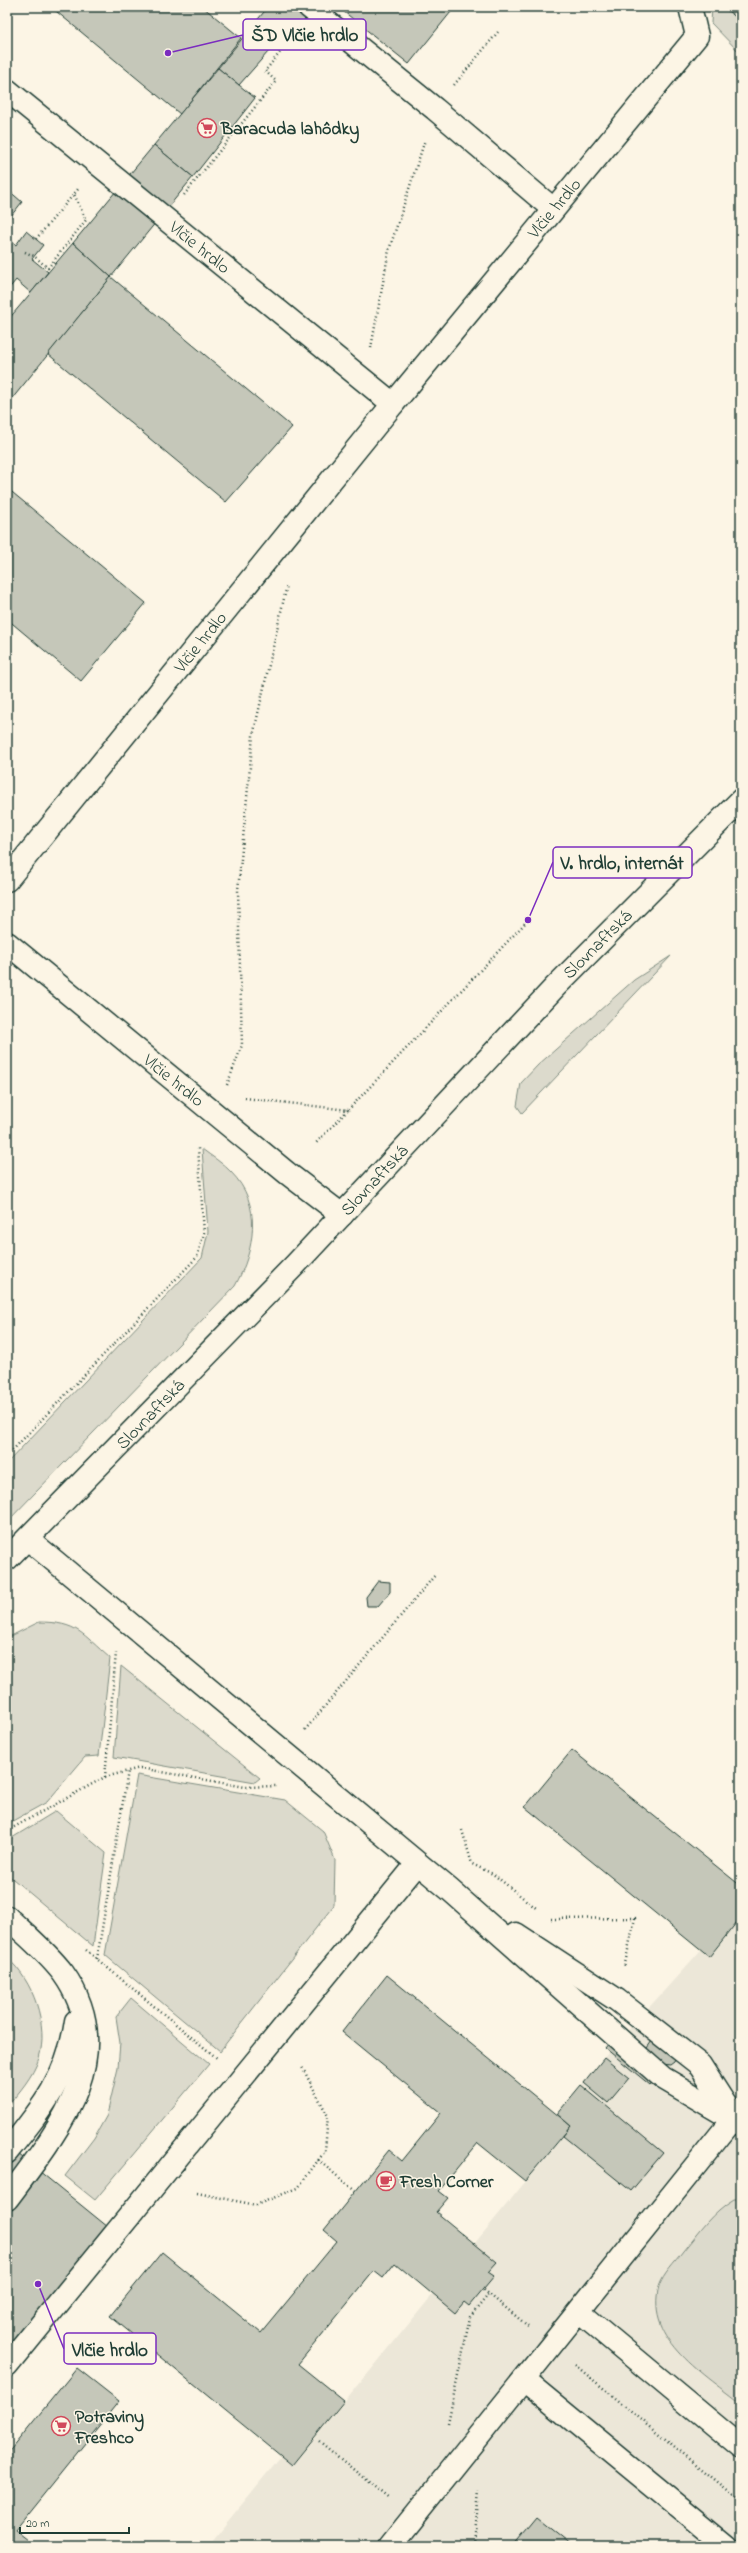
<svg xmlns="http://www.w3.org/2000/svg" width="748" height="2553" font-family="'Indie Flower',sans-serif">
<rect width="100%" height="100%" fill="#fcf5e5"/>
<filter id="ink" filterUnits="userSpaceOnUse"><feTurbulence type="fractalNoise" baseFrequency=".025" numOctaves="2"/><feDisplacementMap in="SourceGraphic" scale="8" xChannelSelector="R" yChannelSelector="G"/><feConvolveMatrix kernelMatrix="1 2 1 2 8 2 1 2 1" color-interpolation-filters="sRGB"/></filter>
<g filter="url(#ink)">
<path fill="#ece7d8" d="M741,1917V2546H208L281,2456L293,2465L571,2126L557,2114L614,2046L701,1950L709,1957Z"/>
<g fill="#dcdacc" stroke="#7e8c80">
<path d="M712,7H741V54L711,23Z"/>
<path d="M671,956L522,1113L517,1106L521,1083L538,1065L634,980Z"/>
<path d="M202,1149C211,1156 223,1163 231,1172C263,1204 255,1250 235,1286L7,1522V1463L202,1258L208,1232Z"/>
<path d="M39,1622C78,1622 82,1634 110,1658L99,1756L85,1757L47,1802L7,1824V1638Z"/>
<path d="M121,1666L260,1778L255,1782L114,1757Z"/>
<path d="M137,1775L285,1800L323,1831L335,1860L334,1905L220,2051L105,1955Z"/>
<path d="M56,1811L106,1853L93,1946L7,1874V1841Z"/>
<path d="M7,1958C33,1980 49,2025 39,2058C33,2077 19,2092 7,2107Z"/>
<path d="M131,1998L209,2064L95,2200L65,2176L94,2138L107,2115L118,2068L120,2043L116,2017Z"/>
<path d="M734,2199H741V2404C707,2376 644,2340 659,2286C663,2273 675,2262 683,2251C699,2232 712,2212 734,2199Z"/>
</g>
<g fill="#c5c7b9" stroke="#1f3d34">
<path d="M51,7H203L241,38L180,114Z"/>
<path d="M268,7H297L300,9L315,7L296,30L291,26L239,85L218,68Z"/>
<path d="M338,7H455L409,64Z"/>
<path d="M741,7V21L724,8V7Z"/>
<path d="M218,68L255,98L193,177L154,145Z"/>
<path d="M154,145L193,177L111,277L73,243Z"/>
<path d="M7,189L22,202L7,221Z"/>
<path d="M26,231L43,245L32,259L48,272L31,293L16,280L7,291V237L16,245Z"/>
<path d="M73,243L111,277L7,405V321Z"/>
<path d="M111,277L292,427L226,502L48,354Z"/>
<path d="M7,488L146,603L81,681L7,619Z"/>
<path d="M378,1581L390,1582V1592L378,1606H367L366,1597Z"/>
<path d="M572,1750L741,1886V1917L709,1957L525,1807Z"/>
<path d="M387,1975L571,2126L525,2181L478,2143L439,2191L448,2198L436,2212L497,2262L488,2272L494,2276L469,2306L464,2302L455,2313L395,2263L383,2278L374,2271L298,2364L344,2401L292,2465L110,2316L162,2252L261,2333L337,2241L324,2230L389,2150L402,2161L441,2113L342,2032Z"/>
<path d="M618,2032L663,2068L650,2085L605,2048Z"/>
<path d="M654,2038L676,2057L674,2062L670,2065L663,2064L649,2052L647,2048Z"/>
<path d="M604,2058L629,2078L608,2103L584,2083Z"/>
<path d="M581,2085L663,2153L631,2191L563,2136L571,2126L557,2114Z"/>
<path d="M7,2145L108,2227L7,2351Z"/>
<path d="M77,2368L119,2401L15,2530L28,2540L23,2546H7V2454Z"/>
<path d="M536,2517L572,2546H512Z"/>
</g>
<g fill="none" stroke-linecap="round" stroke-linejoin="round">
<g stroke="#1f3d34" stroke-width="25">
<g id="minor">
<path d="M309,7L435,109L553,209"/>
<path d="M7,90L393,404L7,880"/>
<path d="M393,404L697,36L690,7"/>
<path d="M7,943L287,1173L342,1215"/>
<path d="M28,1539L450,1890L663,2078L741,2124"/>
<path d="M7,1917C26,1935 47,1952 63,1973C122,2055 56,2134 7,2199"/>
<path d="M516,1934L617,2000L700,2065L732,2115"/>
<path d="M7,2152C42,2109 68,2077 76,2021"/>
<path d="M579,2312L741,2447"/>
<path d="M7,2366L417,1864"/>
<path d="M524,2380L726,2546"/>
<path d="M390,2546L741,2109"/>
</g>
</g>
<g stroke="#1f3d34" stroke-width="25">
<path id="major" d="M7,1559L294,1266L556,986L741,800"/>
</g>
<g stroke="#1f3d34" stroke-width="2.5" stroke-dasharray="1 3" stroke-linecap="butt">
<path d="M454,85L498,32"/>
<path d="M184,195L276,81L265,71L295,34"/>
<path d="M36,239L79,188"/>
<path d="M25,252L34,256L48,268L86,220L74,194"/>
<path d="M371,348L389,250L425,140"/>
<path d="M227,1085L242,1045L238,890L253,736L287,585"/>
<path d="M245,1098L348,1110L315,1144"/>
<path d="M348,1110L528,920"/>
<path d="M7,1456L197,1257L204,1233L198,1148"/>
<path d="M305,1730L436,1574"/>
<path d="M105,1777L116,1653"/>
<path d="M462,1830L472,1864L493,1874L536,1908"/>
<path d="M7,1831L105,1777L140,1768L245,1787L277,1786"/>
<path d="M551,1919L635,1918L624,1968"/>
<path d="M86,1950L218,2059"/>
<path d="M97,1959L128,1771"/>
<path d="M318,2160L355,2191"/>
<path d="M197,2193L256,2205L298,2188L325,2151L328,2116L302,2067"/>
<path d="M484,2290L528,2326"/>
<path d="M575,2365L741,2501"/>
<path d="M448,2423L470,2317L489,2294"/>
<path d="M319,2441L389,2499"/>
<path d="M354,2546L360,2539"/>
<path d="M474,2546L479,2490"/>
</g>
<use href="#minor" stroke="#fcf5e5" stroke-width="22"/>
<use href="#major" stroke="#fcf5e5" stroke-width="22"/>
</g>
</g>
<defs>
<g id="supermarket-ring" transform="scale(1)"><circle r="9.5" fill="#fcf5e5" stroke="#d1495b" stroke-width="1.5"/><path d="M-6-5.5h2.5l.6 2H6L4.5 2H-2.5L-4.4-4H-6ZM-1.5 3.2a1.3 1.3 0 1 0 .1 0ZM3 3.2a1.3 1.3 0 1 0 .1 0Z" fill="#d1495b"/></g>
<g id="cafe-ring" transform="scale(1)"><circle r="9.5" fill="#fcf5e5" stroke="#d1495b" stroke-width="1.5"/><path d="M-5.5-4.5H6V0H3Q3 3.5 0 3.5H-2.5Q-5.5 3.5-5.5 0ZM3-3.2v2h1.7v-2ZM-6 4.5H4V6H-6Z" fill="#d1495b"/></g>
</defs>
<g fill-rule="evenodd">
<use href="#supermarket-ring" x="207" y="128"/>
<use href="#cafe-ring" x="386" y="2181"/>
<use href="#supermarket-ring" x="61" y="2426"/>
</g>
<g text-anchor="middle" stroke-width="3" stroke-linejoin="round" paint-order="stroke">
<g font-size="18" font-weight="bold" fill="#1f3d34" stroke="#fcf5e5" text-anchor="start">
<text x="221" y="134">Baracuda lahôdky</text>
<text x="400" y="2187">Fresh Corner</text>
<text x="75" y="2422">Potraviny<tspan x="75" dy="21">Freshco</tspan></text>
</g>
<g font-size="18" fill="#1f3d34" stroke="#fcf5e5">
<text transform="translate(554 208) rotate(-50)" y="6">Vlčie hrdlo</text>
<text transform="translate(200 247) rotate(39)" y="6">Vlčie hrdlo</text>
<text transform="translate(200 642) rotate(-51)" y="6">Vlčie hrdlo</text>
<text transform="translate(597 944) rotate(-45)" y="6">Slovnaftská</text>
<text transform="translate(174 1080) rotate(39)" y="6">Vlčie hrdlo</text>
<text transform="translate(374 1180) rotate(-47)" y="6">Slovnaftská</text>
<text transform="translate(150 1414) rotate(-46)" y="6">Slovnaftská</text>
</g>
</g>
<path fill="none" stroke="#7b2cbf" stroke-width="1.5" d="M168 53L243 35M528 920L553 862M38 2284L64 2349"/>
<g fill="#7b2cbf" stroke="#fcf5e5" stroke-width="1.5">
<circle cx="168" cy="53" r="4"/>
<circle cx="528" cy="920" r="4"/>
<circle cx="38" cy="2284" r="4"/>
</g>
<g fill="#fcf5e5" stroke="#7b2cbf" stroke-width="1.5">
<rect x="243" y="19" width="123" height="31" rx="4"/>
<rect x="553" y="847" width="139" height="31" rx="4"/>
<rect x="64" y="2333" width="92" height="31" rx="4"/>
</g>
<g font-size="19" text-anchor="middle" font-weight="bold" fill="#1f3d34">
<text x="305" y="41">ŠD Vlčie hrdlo</text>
<text x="622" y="869">V. hrdlo, internát</text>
<text x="110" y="2356">Vlčie hrdlo</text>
</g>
<rect width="748" height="2553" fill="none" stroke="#fcf5e5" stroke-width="24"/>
<rect x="12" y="12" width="724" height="2529" fill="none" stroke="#1f3d34" stroke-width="1.5" filter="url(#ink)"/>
<path d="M20 2527v6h109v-6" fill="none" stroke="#1f3d34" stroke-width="2"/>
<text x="26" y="2527" font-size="12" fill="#1f3d34" stroke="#fcf5e5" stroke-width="3" paint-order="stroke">20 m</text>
</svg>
